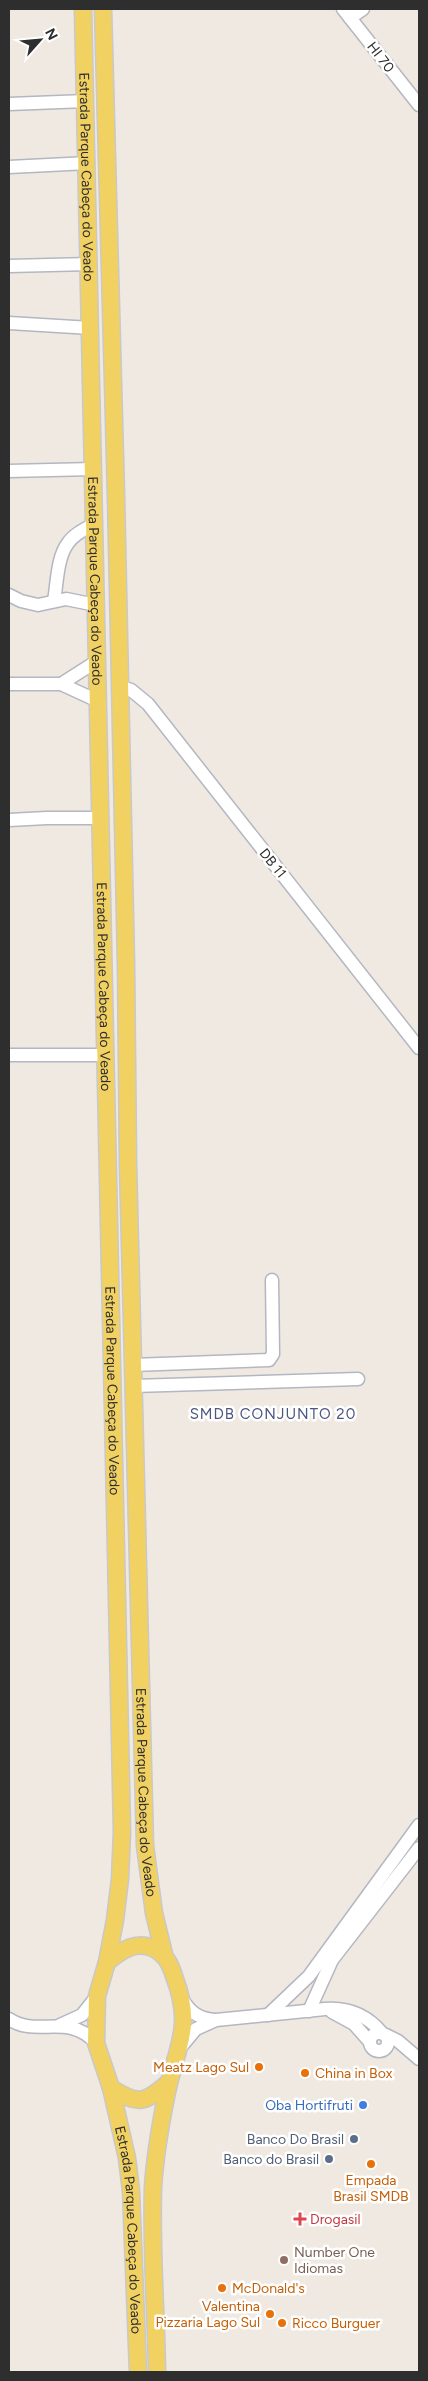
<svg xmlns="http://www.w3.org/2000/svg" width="428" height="2381" font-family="Figtree,sans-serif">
<rect width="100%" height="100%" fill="#efe9e1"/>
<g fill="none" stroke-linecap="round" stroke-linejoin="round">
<g stroke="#b4b7c1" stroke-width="15">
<g id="minor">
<path d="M343,9L419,105"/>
<path d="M350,18L363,9"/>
<path d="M9,104L86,101"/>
<path d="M9,167L88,163"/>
<path d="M9,266L90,264"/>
<path d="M9,323L91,328"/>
<path d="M9,471L93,469"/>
<path d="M9,595L21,601L38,605L66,599L96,605"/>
<path d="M54,601C57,584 57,557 68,543C74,534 85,529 94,524"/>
<path d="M9,684H61L98,701"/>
<path d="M61,684L97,661"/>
<path d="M120,686L131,690L148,704L419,1048"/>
<path d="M9,820L47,818H100"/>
<path d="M9,1055H106"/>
<path d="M133,1365L269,1360L273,1354L272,1280"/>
<path d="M134,1386L358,1379"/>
<path d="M182,1999C191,2013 198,2018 214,2020"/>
<path d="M309,2011L332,1960L419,1848"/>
<path d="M332,2012L354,2024L370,2042"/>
<path d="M268,2015L309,1976L419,1825"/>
<path d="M9,2019C37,2038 68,2012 96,2043"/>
<path d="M60,2025L82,2015L97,1996"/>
<circle cx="379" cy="2042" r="9"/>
<path d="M386,2035L398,2041L419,2059"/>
<path d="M180,2048L196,2029L216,2020L325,2009C349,2007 367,2015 382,2033"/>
</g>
</g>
<g stroke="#c9c9c9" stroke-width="19">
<g id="major">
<path id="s1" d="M83,9L122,1832L120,1879L115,1920L107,1962L97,1996L96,2043L111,2088L127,2158L131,2191L138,2372"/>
<path id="s2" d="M103,9L116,496L126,964L128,1164L145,1846L154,1913L164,1954"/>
<path d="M107,1962C122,1950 136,1940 155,1949C167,1956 171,1966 175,1979C194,2029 175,2049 166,2097C160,2127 155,2156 153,2187C151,2248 156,2311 157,2372"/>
<path d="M111,2088C138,2105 144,2104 168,2083"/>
</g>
</g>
<use href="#minor" stroke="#fff" stroke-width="12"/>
<use href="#major" stroke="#f2d163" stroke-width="16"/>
</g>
<g fill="#e8710a" stroke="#fff" stroke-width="2">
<circle cx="259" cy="2067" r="5"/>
<circle cx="305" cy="2073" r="5"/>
<circle cx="371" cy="2164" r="5"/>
<circle cx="222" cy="2288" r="5"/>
<circle cx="270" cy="2314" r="5"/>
<circle cx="282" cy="2323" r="5"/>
</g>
<circle fill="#3f7fe0" stroke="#fff" stroke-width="2" cx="363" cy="2105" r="5"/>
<g fill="#5c6f8a" stroke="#fff" stroke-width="2">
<circle cx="354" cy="2139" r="5"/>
<circle cx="329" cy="2159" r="5"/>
</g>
<path fill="#e0444e" stroke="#fff" stroke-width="2" d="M297.5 2211.5h5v5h5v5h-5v5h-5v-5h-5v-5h5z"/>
<circle fill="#8d6e63" stroke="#fff" stroke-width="2" cx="284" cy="2260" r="5"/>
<g text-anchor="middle" stroke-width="5" stroke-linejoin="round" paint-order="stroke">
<g font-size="14" fill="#2e2e2e" stroke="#fff">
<text transform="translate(381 57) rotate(52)" y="5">HI 70</text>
<text dy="5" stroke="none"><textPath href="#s1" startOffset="168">Estrada Parque Cabeça do Veado</textPath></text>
<text dy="5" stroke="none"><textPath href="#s1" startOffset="572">Estrada Parque Cabeça do Veado</textPath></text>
<text transform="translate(273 863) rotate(51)" y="5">DB 11</text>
<text dy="5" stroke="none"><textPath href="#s1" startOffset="978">Estrada Parque Cabeça do Veado</textPath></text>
<text dy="5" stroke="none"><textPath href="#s1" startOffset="1382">Estrada Parque Cabeça do Veado</textPath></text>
<text dy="5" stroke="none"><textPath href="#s2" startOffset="1784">Estrada Parque Cabeça do Veado</textPath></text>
<text dy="5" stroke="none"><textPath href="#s1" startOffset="2228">Estrada Parque Cabeça do Veado</textPath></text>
</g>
<g font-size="14" fill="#c56008" stroke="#fff" text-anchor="start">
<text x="249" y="2072" text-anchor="end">Meatz Lago Sul</text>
<text x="315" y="2078">China in Box</text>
<text x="371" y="2185" text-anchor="middle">Empada<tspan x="371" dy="16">Brasil SMDB</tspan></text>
<text x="232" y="2293">McDonald's</text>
<text x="260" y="2311" text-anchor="end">Valentina<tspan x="260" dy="16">Pizzaria Lago Sul</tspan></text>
<text x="292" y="2328">Ricco Burguer</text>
</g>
<g font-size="14" fill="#366cbe" stroke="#fff" text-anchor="end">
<text x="353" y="2110">Oba Hortifruti</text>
</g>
<g font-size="14" fill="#4e5e75" stroke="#fff" text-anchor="end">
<text x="344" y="2144">Banco Do Brasil</text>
<text x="319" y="2164">Banco do Brasil</text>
</g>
<g font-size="14" fill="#be3a42" stroke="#fff" text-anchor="start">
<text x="310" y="2224">Drogasil</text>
</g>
<g font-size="14" fill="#785e54" stroke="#fff" text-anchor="start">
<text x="294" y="2257">Number One<tspan x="294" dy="16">Idiomas</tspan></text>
</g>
<g font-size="15" letter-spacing="1" fill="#4d5680" stroke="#fff">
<text x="273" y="1419">SMDB CONJUNTO 20</text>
</g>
</g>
<rect width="428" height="2381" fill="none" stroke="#2e2e2e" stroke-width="20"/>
<g transform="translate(40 40) rotate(63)" stroke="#ffffff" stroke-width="4" paint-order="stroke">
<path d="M0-4L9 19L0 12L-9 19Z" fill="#2e2e2e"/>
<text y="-8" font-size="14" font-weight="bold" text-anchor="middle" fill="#2e2e2e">N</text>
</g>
</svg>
